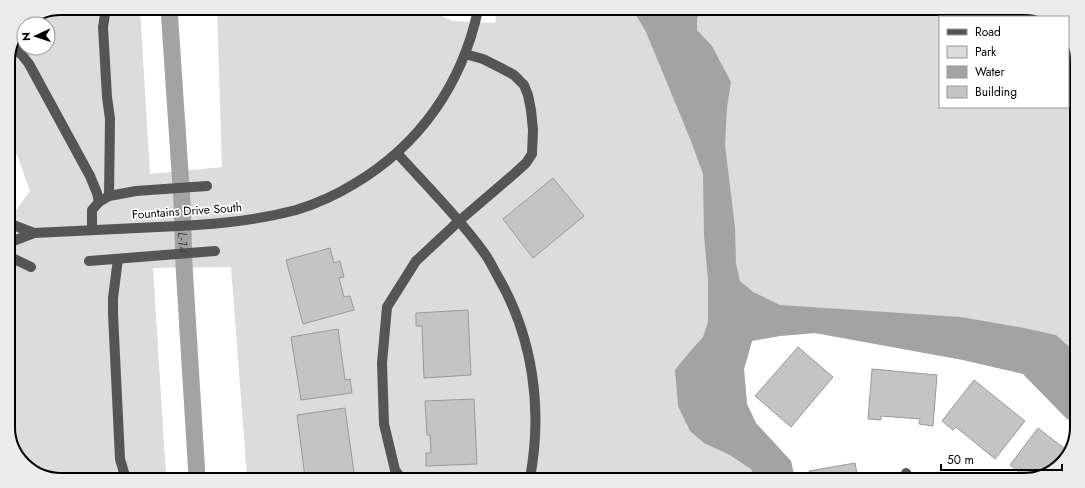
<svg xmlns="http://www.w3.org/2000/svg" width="1085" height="488" font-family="Jost,sans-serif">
<rect width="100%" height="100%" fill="#fff"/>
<path fill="#dcdcdc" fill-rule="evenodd" d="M61,8H140L150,174L222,167L217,9L427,10L453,21L495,23L497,10L1045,12L1051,17H940V107H1068V31L1077,58L1073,424L1065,417L1023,374L963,360L815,333L780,336L752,341L744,369L747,404L756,423L791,461L795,479L247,477L231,267L153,268L166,476H40L17,457L8,431V222L30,191L17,155L8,143V58L24,23ZM24,24H48V48H24Z"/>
<path fill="#a3a3a3" d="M636,10L701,11L697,18V30L712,46L731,82L727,108L725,145L735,227L736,264L740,281L753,292L780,305L961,317L1024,328L1056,335L1074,351L1073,424L1065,417L1023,374L963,360L815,333L780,336L752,341L744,369L747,404L756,423L791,461L795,479H756L751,469L730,455L704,443L690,431L678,406L675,370L687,355L703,337L708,322V280L704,235L703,174L691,141L646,32L636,15Z"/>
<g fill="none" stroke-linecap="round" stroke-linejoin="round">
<path stroke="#a3a3a3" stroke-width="17" id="s1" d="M169,8L182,202L184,265L197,477"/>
</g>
<g fill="#c4c4c4" stroke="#999">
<path d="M553,178L584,216L533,258L503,219Z"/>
<path d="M330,248L334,263L340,261L344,277L339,278L344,297L350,296L354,310L303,324L286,260Z"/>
<path d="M468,310L471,375L424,378L422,326H416V313Z"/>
<path d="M338,329L345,380L350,379L352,393L301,400L291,337Z"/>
<path d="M798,347L833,377L791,427L755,396Z"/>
<path d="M872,369L937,375L933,426L919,424L920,419L881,416V420L868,419Z"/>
<path d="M974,380L1025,421L995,459L956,427L953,430L942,421Z"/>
<path d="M474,399L477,464L426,466V453H431L430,435H427L425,401Z"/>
<path d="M345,408L354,473L322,477H305L297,415Z"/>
<path d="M1038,428L1069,452L1053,471L1028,479L1010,465Z"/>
<path d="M855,463L858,479H810L809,471Z"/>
</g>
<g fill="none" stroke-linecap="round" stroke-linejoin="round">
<g stroke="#555" stroke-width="10">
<path d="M106,8L103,27L107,97L110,119L109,196"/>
<path d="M13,47L22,55L29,64L90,176L97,193L99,202"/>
<path d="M397,153C427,186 459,218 485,254C490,261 493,268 497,275C533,336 543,409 530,478"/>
<path d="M8,223L34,233"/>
<path d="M92,230V210L99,202L109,196L136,191L207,186"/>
<path d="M8,243L34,233C76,231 117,229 158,227C205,225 251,222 296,210C316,204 336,195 354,184C420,145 462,84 478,10"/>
<path d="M8,256L31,267"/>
<path d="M118,259L113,298V314L120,459L125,476"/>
<path d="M89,261L215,251"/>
<path d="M906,473L910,480"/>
<path d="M400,477L395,470L384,424L382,363L387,307L416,261L459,221L514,174L526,163L532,154L533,130L531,110L528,95L524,85L514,75L501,68L483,59L465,54"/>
</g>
</g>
<g text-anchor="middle" stroke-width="3.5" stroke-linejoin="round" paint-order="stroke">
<g font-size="12" fill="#000" stroke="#fff">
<text transform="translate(187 211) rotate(-4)" y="4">Fountains Drive South</text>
</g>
<g font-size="13" font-style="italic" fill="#444" stroke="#fff">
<text dy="5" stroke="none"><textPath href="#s1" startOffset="235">L-14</textPath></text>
</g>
</g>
<path d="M0 0H1085V488H0ZM61 15H1024A46 46 0 0 1 1070 61V427A46 46 0 0 1 1024 473H61A46 46 0 0 1 15 427V61A46 46 0 0 1 61 15Z" fill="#ebebeb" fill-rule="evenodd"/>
<path fill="none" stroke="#000" stroke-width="2" d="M61 15H1024A46 46 0 0 1 1070 61V427A46 46 0 0 1 1024 473H61A46 46 0 0 1 15 427V61A46 46 0 0 1 61 15Z"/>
<rect x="939" y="16" width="130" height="92" fill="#ffffff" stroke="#999999"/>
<rect x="947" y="29" width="20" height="6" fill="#555555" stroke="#999999"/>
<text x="975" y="36" font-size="12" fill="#000000">Road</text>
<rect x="947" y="46" width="20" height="12" fill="#dcdcdc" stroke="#999999"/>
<text x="975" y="56" font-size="12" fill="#000000">Park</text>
<rect x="947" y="66" width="20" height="12" fill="#a3a3a3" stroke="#999999"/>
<text x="975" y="76" font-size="12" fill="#000000">Water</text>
<rect x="947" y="86" width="20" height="12" fill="#c4c4c4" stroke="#999999"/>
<text x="975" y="96" font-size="12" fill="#000000">Building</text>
<g transform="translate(36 36) rotate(267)"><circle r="19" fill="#ffffff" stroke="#999999"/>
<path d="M0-3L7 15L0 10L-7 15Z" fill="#000000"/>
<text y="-6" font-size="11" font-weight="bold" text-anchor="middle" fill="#000000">N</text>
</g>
<path d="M941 464v6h121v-6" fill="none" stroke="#000000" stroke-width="2"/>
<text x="947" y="464" font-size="12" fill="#000000" stroke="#ffffff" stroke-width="3" paint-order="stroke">50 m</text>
</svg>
